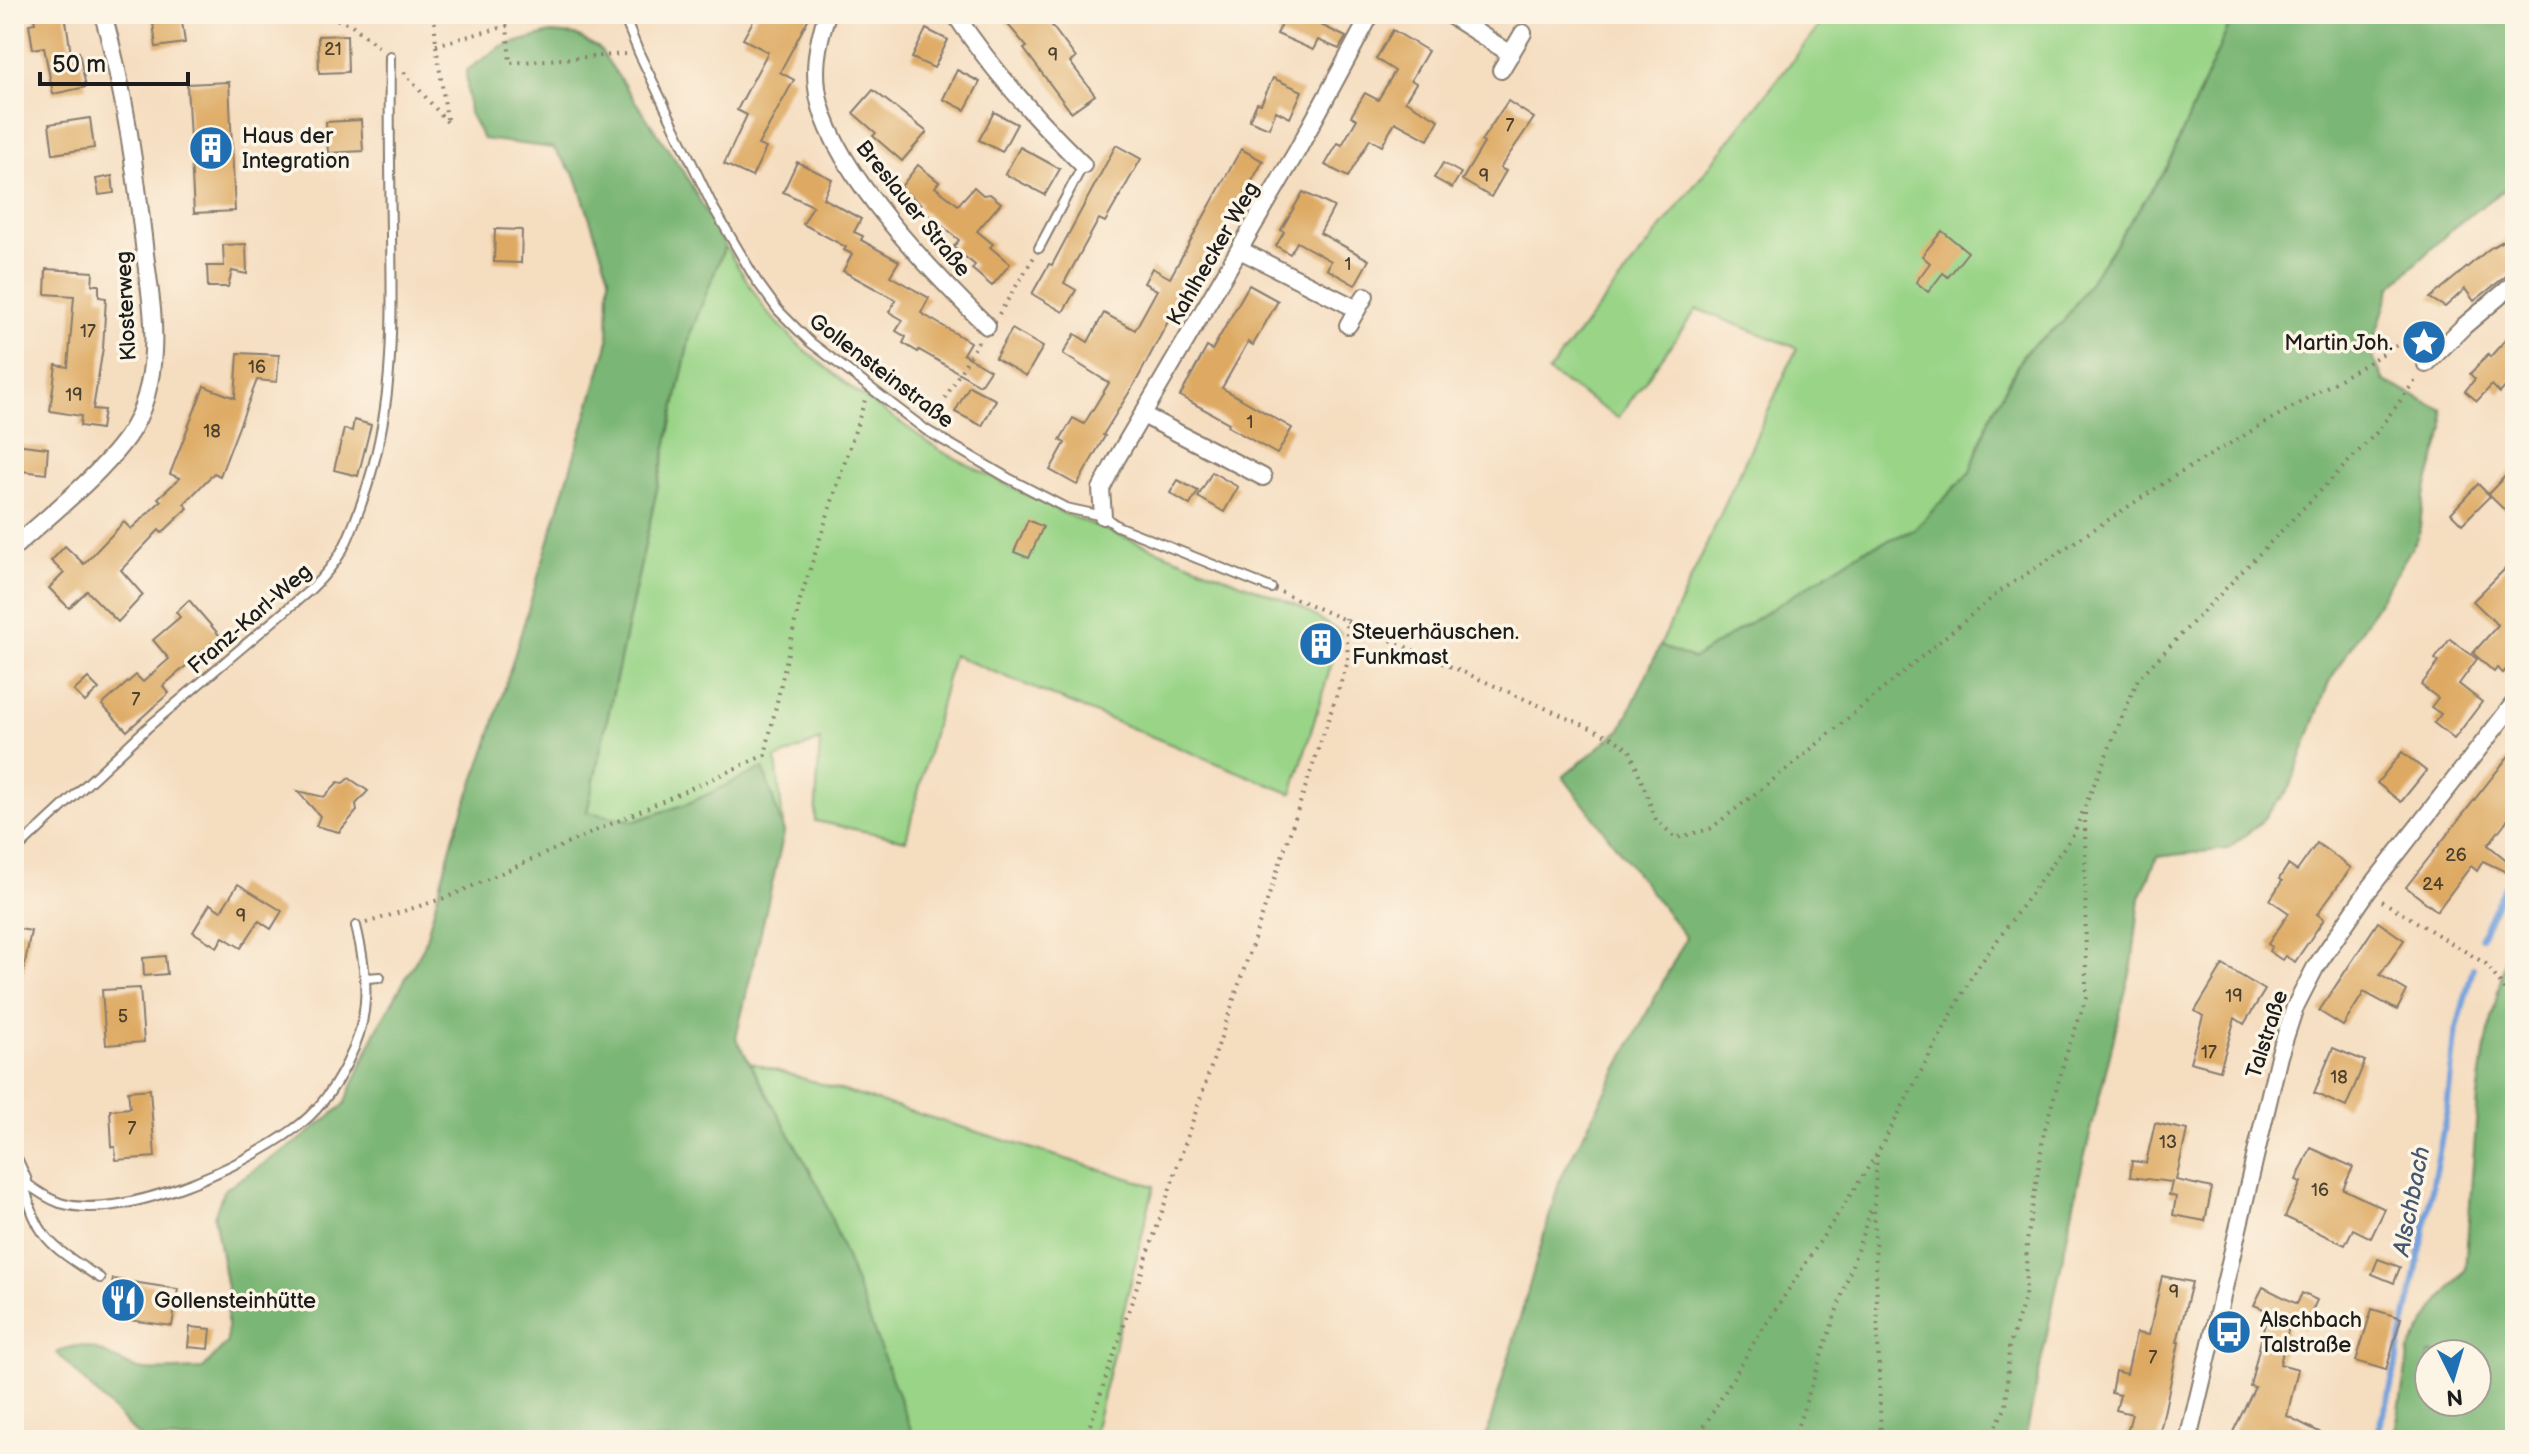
<svg xmlns="http://www.w3.org/2000/svg" width="2529" height="1454" font-family="'Balsamiq Sans',sans-serif">
<rect width="100%" height="100%" fill="#fcf5e5"/>
<filter id="ink" filterUnits="userSpaceOnUse"><feTurbulence type="fractalNoise" baseFrequency=".0125" numOctaves="2"/><feDisplacementMap in="SourceGraphic" scale="16" xChannelSelector="R" yChannelSelector="G"/><feConvolveMatrix kernelMatrix="1 2 1 2 8 2 1 2 1" color-interpolation-filters="sRGB"/></filter>
<filter id="wash" filterUnits="userSpaceOnUse"><feTurbulence type="fractalNoise" baseFrequency=".006" numOctaves="4" result="noise"/><feDisplacementMap in="SourceGraphic" scale="32" xChannelSelector="R" yChannelSelector="G"/><feGaussianBlur stdDeviation="1.8" result="paint"/><feColorMatrix in="noise" values="0 0 0 0 0 0 0 0 0 0 0 0 0 0 0 0 0 1.4 0 .05"/><feComposite in="paint" operator="in"/></filter>
<g filter="url(#wash)">
<rect width="100%" height="100%" fill="#f5ddc0"/>
<g fill="#99d487" stroke="#5a7852" stroke-width="2">
<path d="M1829,14H2234L2168,165L2063,322L2024,352L1989,419L1970,472L1914,530L1864,550L1693,660L1660,646L1797,348L1697,309L1618,418L1548,372Z"/>
<path d="M725,246L766,311L801,347L855,391L941,451L1063,513L1297,605L1341,633L1292,794L953,655L906,840L815,821L820,740L776,759L784,833L763,769L689,803L634,821L587,813L691,332Z"/>
<path d="M749,1062L1154,1186L1092,1440L913,1439L820,1189Z"/>
</g>
<g fill="#7ab674" stroke="#4b6948" stroke-width="2" fill-rule="evenodd">
<path d="M2234,14H2515V182L2454,227L2391,287L2370,352L2384,381L2443,410L2444,428L2423,500L2419,536L2329,682L2289,789L2258,825L2227,849L2157,857L2140,898L2132,965L2079,1179L2025,1440H1485L1560,1179L1686,938L1563,777L1621,729L1660,646L1693,659L1864,550L1914,530L1970,472L1989,419L2025,352L2063,322L2168,165Z"/>
<path d="M551,33L575,35L599,48L685,174L725,246L691,332L587,812L635,821L689,803L763,768L784,833L736,1038L820,1189L915,1440H142L57,1353C89,1333 110,1362 139,1369C158,1373 183,1369 203,1369L227,1343V1288L214,1216L224,1190L301,1139L344,1105L376,1031L424,946L454,835L488,743L608,344L609,276L576,177L553,148L483,139L469,113L466,71L502,46Z"/>
<path d="M2515,914V1440H2394L2409,1351L2435,1307L2465,1270L2478,1097L2484,1054ZM2429,1354H2477V1402H2429Z"/>
</g>
<g fill="none" stroke-linecap="round" stroke-linejoin="round">
<g stroke="#74a2dc" stroke-width="6">
<path d="M2481,937L2504,887L2515,877"/>
<path d="M2374,1440L2388,1400L2415,1277L2447,1110L2455,1036L2473,968"/>
</g>
</g>
<g id="blocks">
<g fill="#deaa64">
<path d="M33,14H65L71,54L79,52L86,87L53,94L44,47L33,49L29,24L35,23Z"/>
<path d="M152,14H181L185,43L156,47Z"/>
<path d="M757,14H811L780,72L794,80L758,145L766,148L752,177L724,164L747,115L737,110L768,52L743,39Z"/>
<path d="M999,14H1043L1076,58L1070,62L1095,95L1071,112L1024,49L1027,47Z"/>
<path d="M1286,14H1298L1346,37L1339,49L1318,40L1313,50L1277,34Z"/>
<path d="M926,29L948,40L934,68L912,58Z"/>
<path d="M1393,30L1428,51L1411,80L1416,83L1405,101L1439,120L1428,140L1395,122L1382,146L1370,139L1348,177L1325,165L1338,143L1342,145L1357,119L1351,116L1365,93L1378,100L1395,71L1376,59Z"/>
<path d="M347,35L348,72L319,73L318,36Z"/>
<path d="M957,70L980,82L965,110L943,99Z"/>
<path d="M1273,78L1302,91L1290,118L1276,111L1269,128L1249,120L1257,103L1261,104Z"/>
<path d="M229,82L235,211L194,213L187,84Z"/>
<path d="M873,90L927,132L902,161L873,136L876,133L853,113Z"/>
<path d="M1508,101L1534,118L1500,168L1506,171L1491,197L1462,180L1484,143L1481,141Z"/>
<path d="M994,112L1017,124L1002,152L979,140Z"/>
<path d="M90,118L94,148L53,154L49,124Z"/>
<path d="M361,120L363,151L328,153L326,122Z"/>
<path d="M1116,145L1141,159L1105,222L1099,219L1064,283L1076,290L1063,312L1032,294L1049,264L1052,265Z"/>
<path d="M1020,147L1060,169L1045,195L1005,174Z"/>
<path d="M1241,149L1263,161L1194,287L1188,284L1138,378L1103,435L1105,436L1077,485L1050,470L1065,443L1060,440L1073,418L1084,424L1109,383L1063,354L1075,334L1088,342L1104,313L1135,330L1157,290L1144,283L1152,268L1170,278Z"/>
<path d="M797,162L832,179L823,198L861,219L854,232L863,236L861,240L899,261L890,276L929,298L921,313L970,342L963,354L990,370L980,385L919,350L918,352L903,343L906,337L896,331L903,320L889,312L896,300L843,271L852,254L844,250L846,247L803,224L813,206L783,192Z"/>
<path d="M1443,163L1461,173L1452,188L1434,178Z"/>
<path d="M918,165L939,182L935,187L958,205L974,187L983,195L990,194L1001,203L977,231L993,244L990,247L1010,264L992,286L972,269L975,265L953,247L959,240L919,207L921,204L900,188Z"/>
<path d="M112,176L114,193L99,195L96,179Z"/>
<path d="M1303,192L1334,207L1320,233L1369,260L1355,285L1327,269L1331,261L1297,242L1290,254L1276,246L1284,232L1281,230Z"/>
<path d="M495,229L522,230L521,263L494,262Z"/>
<path d="M1942,231L1968,252L1948,277L1943,273L1928,292L1916,282L1930,263L1922,256Z"/>
<path d="M2515,234V269L2474,301L2465,289L2445,307L2430,298L2489,249Z"/>
<path d="M246,244L247,274L232,271L228,287H208L207,266H224L223,245Z"/>
<path d="M46,269L93,272L92,285H99V297L106,298L103,348L93,409L104,410L101,429L80,426L81,416L50,411L56,365L68,367L74,296L45,294Z"/>
<path d="M1249,285L1278,301L1253,345L1248,342L1222,388L1292,428L1277,454L1227,426L1229,423L1180,396L1207,347L1212,350Z"/>
<path d="M1012,329L1043,347L1026,376L995,358Z"/>
<path d="M2515,329V376L2500,393L2492,385L2477,401L2465,391L2475,379L2470,374L2488,354L2490,357Z"/>
<path d="M238,353L279,355L277,382L257,380L220,476L214,473L184,504L188,508L162,533L159,530L121,570L143,595L118,622L87,591L69,608L49,588L64,573L51,561L65,546L84,564L124,522L131,529L161,501L158,498L180,478L170,474L204,386L235,398Z"/>
<path d="M969,386L996,400L982,426L955,412Z"/>
<path d="M354,420L371,425L358,476L334,470L344,429L352,431Z"/>
<path d="M14,444L48,448L46,474L14,470Z"/>
<path d="M2515,466V520L2488,494L2490,496L2462,524L2451,513L2478,484L2488,494Z"/>
<path d="M1212,472L1238,487L1224,512L1198,497Z"/>
<path d="M1178,480L1198,491L1190,505L1170,493Z"/>
<path d="M1028,520L1043,527L1029,558L1014,552Z"/>
<path d="M2515,559V660L2503,673L2497,668L2494,672L2473,653L2498,625L2473,601Z"/>
<path d="M189,600L220,636L163,686L169,693L127,731L102,705L136,675L143,682L169,659L153,640L180,617L176,612Z"/>
<path d="M1315,635L1330,638L1328,653L1312,650Z"/>
<path d="M2450,639L2477,659L2459,684L2482,702L2454,739L2434,723L2441,714L2431,707L2438,698L2421,685L2439,662L2435,659Z"/>
<path d="M88,678L99,689L85,702L74,691Z"/>
<path d="M2515,748V810L2488,845L2515,867V876L2483,861L2477,871L2471,866L2437,911L2406,887Z"/>
<path d="M2402,752L2426,771L2401,802L2377,783Z"/>
<path d="M349,778L368,791L356,804L357,811L339,832L316,826L320,816L297,791L324,797L338,782L343,783Z"/>
<path d="M2317,843L2351,868L2317,914L2324,919L2295,962L2285,956L2282,960L2269,951L2272,947L2268,944L2289,913L2270,900L2282,881L2279,879L2288,865L2297,871Z"/>
<path d="M238,884L282,911L271,929L259,921L241,948L223,937L217,947L193,932L210,904L221,911Z"/>
<path d="M2378,922L2404,940L2380,975L2407,991L2397,1010L2364,992L2343,1026L2319,1011Z"/>
<path d="M14,928L31,931L22,979L14,978Z"/>
<path d="M165,956L167,974L144,976L143,958Z"/>
<path d="M2223,965L2265,990L2244,1024L2235,1018L2220,1070L2190,1062L2203,1016L2195,1011Z"/>
<path d="M140,988L144,1042L106,1045L102,990Z"/>
<path d="M2333,1048L2365,1061L2346,1107L2314,1093Z"/>
<path d="M150,1089L155,1157L116,1160L115,1147H112L110,1110L130,1108L128,1091Z"/>
<path d="M2155,1123L2187,1130L2176,1180L2212,1188L2205,1221L2173,1215L2176,1197L2169,1195L2172,1182L2130,1177L2132,1161L2146,1163Z"/>
<path d="M2311,1148L2353,1167L2343,1189L2385,1209L2371,1238L2353,1229L2345,1245L2285,1217L2301,1182L2296,1180Z"/>
<path d="M2378,1259L2400,1267L2394,1283L2372,1274Z"/>
<path d="M2162,1276L2192,1282L2177,1342H2179L2162,1423L2158,1440H2125L2132,1414L2116,1410L2120,1395L2111,1393L2115,1371L2127,1374L2136,1333L2149,1335Z"/>
<path d="M113,1279L178,1289L172,1326L107,1317Z"/>
<path d="M2263,1287L2297,1304L2302,1293L2317,1300L2304,1329L2290,1322L2280,1364L2298,1369L2287,1416L2335,1440H2298L2280,1431L2275,1440H2229L2255,1387L2250,1386L2268,1311L2254,1305Z"/>
<path d="M2372,1309L2401,1318L2386,1370L2356,1361Z"/>
<path d="M190,1327L211,1329L209,1349L188,1347Z"/>
</g>
</g>
</g>
<g filter="url(#ink)">
<use href="#blocks" fill-opacity="0" stroke="#887c6e" stroke-width="2"/>
<g fill="none" stroke-linecap="round" stroke-linejoin="round">
<g stroke="#887c6e" stroke-width="12">
<g id="service">
<path d="M623,14L639,53L713,207L756,280L778,310L810,342L926,430L1008,478L1066,508L1103,516L1117,526L1271,588"/>
<path d="M1039,248L1083,165"/>
<path d="M2512,445L2515,448"/>
<path d="M14,852L147,728L311,589C342,559 348,541 362,502C395,409 392,329 391,232C390,174 389,115 390,56"/>
<path d="M367,978L380,977"/>
<path d="M23,1181C35,1190 46,1198 60,1203C122,1222 244,1166 294,1129C317,1113 335,1087 347,1063C372,1015 368,976 356,926"/>
<path d="M24,1182C35,1239 54,1248 100,1278"/>
</g>
</g>
<g stroke="#887c6e" stroke-width="20">
<g id="minor">
<path d="M827,14C817,44 812,72 820,104C839,177 933,273 987,326"/>
<path d="M955,14C991,69 1036,119 1083,165"/>
<path d="M1448,14L1511,54"/>
<path d="M1501,70L1523,33"/>
<path d="M1240,250L1357,309"/>
<path d="M1348,325L1365,296"/>
<path d="M2426,364L2464,326L2515,283"/>
<path d="M1143,415L1263,477"/>
<path d="M1103,516L1101,489L1117,458L1297,151L1371,14"/>
<path d="M14,547C48,517 101,474 127,437C144,414 152,379 153,351C155,319 149,285 145,254C136,173 125,92 103,14"/>
<path d="M14,1161L23,1181"/>
<path d="M2188,1440L2279,1056L2295,1007L2315,968L2367,892L2515,702"/>
</g>
</g>
<g stroke="#887c6e" stroke-width="4" stroke-dasharray="2 6" stroke-linecap="butt">
<path d="M322,14L352,25L381,49"/>
<path d="M434,14L436,45L447,119"/>
<path d="M436,45L507,26L510,63L625,54"/>
<path d="M404,72L447,122"/>
<path d="M999,314L1034,257"/>
<path d="M933,419L979,340"/>
<path d="M1281,592L1611,737L1630,750L1656,820L1676,838L1710,829L1792,765L1999,592L2173,477L2420,332L2437,329"/>
<path d="M2382,901L2486,964L2508,994L2515,1011"/>
<path d="M366,923L448,897L765,755L800,600L865,400"/>
<path d="M1877,1155L1874,1203L1881,1440"/>
<path d="M1085,1440L1348,661L1346,618"/>
<path d="M1696,1440L1755,1341L1877,1154L1973,974L2073,835L2138,679L2376,433L2417,378"/>
<path d="M1793,1440L1871,1209"/>
<path d="M1988,1440L2006,1407L2009,1347L2025,1298L2027,1242L2044,1132L2067,1052L2086,999L2085,807"/>
</g>
<use href="#service" stroke="#fff" stroke-width="8"/>
<use href="#minor" stroke="#fff" stroke-width="16"/>
</g>
</g>
<defs>
<g id="building-disc" transform="scale(2.3)"><circle r="9.5" fill="#1f6fb2" stroke="#fcf5e5"/><path d="M-4-6H4V6H1V3H-1V6H-4ZM-2.5-4.3h1.7v1.8h-1.7ZM.8-4.3h1.7v1.8H.8ZM-2.5-1h1.7V.8h-1.7ZM.8-1h1.7V.8H.8Z" fill="#fff"/></g>
<g id="sight-disc" transform="scale(2.3)"><circle r="9.5" fill="#1f6fb2" stroke="#fcf5e5"/><path d="M0-6L1.8-2.2L6-1.7L2.9 1.2L3.7 5.4L0 3.3L-3.7 5.4L-2.9 1.2L-6-1.7L-1.8-2.2Z" fill="#fff"/></g>
<g id="restaurant-disc" transform="scale(2.3)"><circle r="9.5" fill="#1f6fb2" stroke="#fcf5e5"/><path d="M-5-6h1v4h1v-4h1v4h1v-4h1v5L-1.5 .5V6h-2V.5L-5-1ZM5-6V6H3V1.5H1.5Q1.5-4 5-6Z" fill="#fff"/></g>
<g id="bus-disc" transform="scale(2.3)"><circle r="9.5" fill="#1f6fb2" stroke="#fcf5e5"/><path d="M-5-6H5V4H4V6H2V4H-2V6H-4V4H-5ZM-3.5-4V0h7V-4ZM-3.5 1.2v1.5H-2V1.2ZM2 1.2v1.5H3.5V1.2Z" fill="#fff"/></g>
</defs>
<g fill-rule="evenodd">
<use href="#building-disc" x="211" y="148"/>
<use href="#sight-disc" x="2424" y="342"/>
<use href="#building-disc" x="1321" y="644"/>
<use href="#restaurant-disc" x="123" y="1300"/>
<use href="#bus-disc" x="2229" y="1332"/>
</g>
<g text-anchor="middle" stroke-width="7" stroke-linejoin="round" paint-order="stroke">
<g font-size="18" fill="#4c402e">
<text x="333" y="55">21</text>
<text x="1053" y="61">9</text>
<text x="1510" y="131">7</text>
<text x="1484" y="182">9</text>
<text x="1348" y="270">1</text>
<text x="88" y="337">17</text>
<text x="257" y="373">16</text>
<text x="74" y="401">19</text>
<text x="1250" y="428">1</text>
<text x="212" y="437">18</text>
<text x="136" y="705">7</text>
<text x="2456" y="861">26</text>
<text x="2433" y="890">24</text>
<text x="241" y="922">9</text>
<text x="2234" y="1002">19</text>
<text x="123" y="1022">5</text>
<text x="2209" y="1058">17</text>
<text x="2339" y="1083">18</text>
<text x="132" y="1134">7</text>
<text x="2168" y="1148">13</text>
<text x="2320" y="1196">16</text>
<text x="2174" y="1298">9</text>
<text x="2153" y="1363">7</text>
</g>
<g font-size="22" fill="#1c1c1c" stroke="#fcf5e5" text-anchor="start">
<text x="242" y="143">Haus der<tspan x="242" dy="25">Integration</tspan></text>
<text x="2393" y="350" text-anchor="end">Martin Joh.</text>
<text x="1352" y="639">Steuerhäuschen.<tspan x="1352" dy="25">Funkmast</tspan></text>
<text x="154" y="1308">Gollensteinhütte</text>
<text x="2260" y="1327">Alschbach<tspan x="2260" dy="25">Talstraße</tspan></text>
</g>
<g font-size="22" fill="#1c1c1c" stroke="#fcf5e5">
<text transform="translate(914 208) rotate(51)" y="8">Breslauer Straße</text>
<text transform="translate(1212 253) rotate(-60)" y="8">Kahlhecker Weg</text>
<text transform="translate(125 306) rotate(-93)" y="8">Klosterweg</text>
<text transform="translate(882 370) rotate(37)" y="8">Gollensteinstraße</text>
<text transform="translate(249 618) rotate(-41)" y="8">Franz-Karl-Weg</text>
<text transform="translate(2266 1034) rotate(-72)" y="8">Talstraße</text>
</g>
<g font-size="24" font-style="italic" fill="#445872" stroke="#fcf5e5">
<text transform="translate(2411 1201) rotate(-79)" y="8">Alschbach</text>
</g>
</g>
<rect width="2529" height="1454" fill="none" stroke="#fcf5e5" stroke-width="48"/>
<g transform="translate(2453 1378) rotate(175)"><circle r="38" fill="#fcf5e5" stroke="#a29e95" stroke-width="2"/>
<path d="M0-6L14 30L0 20L-14 30Z" fill="#1f6fb2"/>
<text y="-12" font-size="22" font-weight="bold" text-anchor="middle" fill="#1c1c1c">N</text>
</g>
<path d="M40 72v12h148v-12" fill="none" stroke="#1c1c1c" stroke-width="4"/>
<text x="52" y="72" font-size="24" fill="#1c1c1c" stroke="#fcf5e5" stroke-width="6" paint-order="stroke">50 m</text>
</svg>
